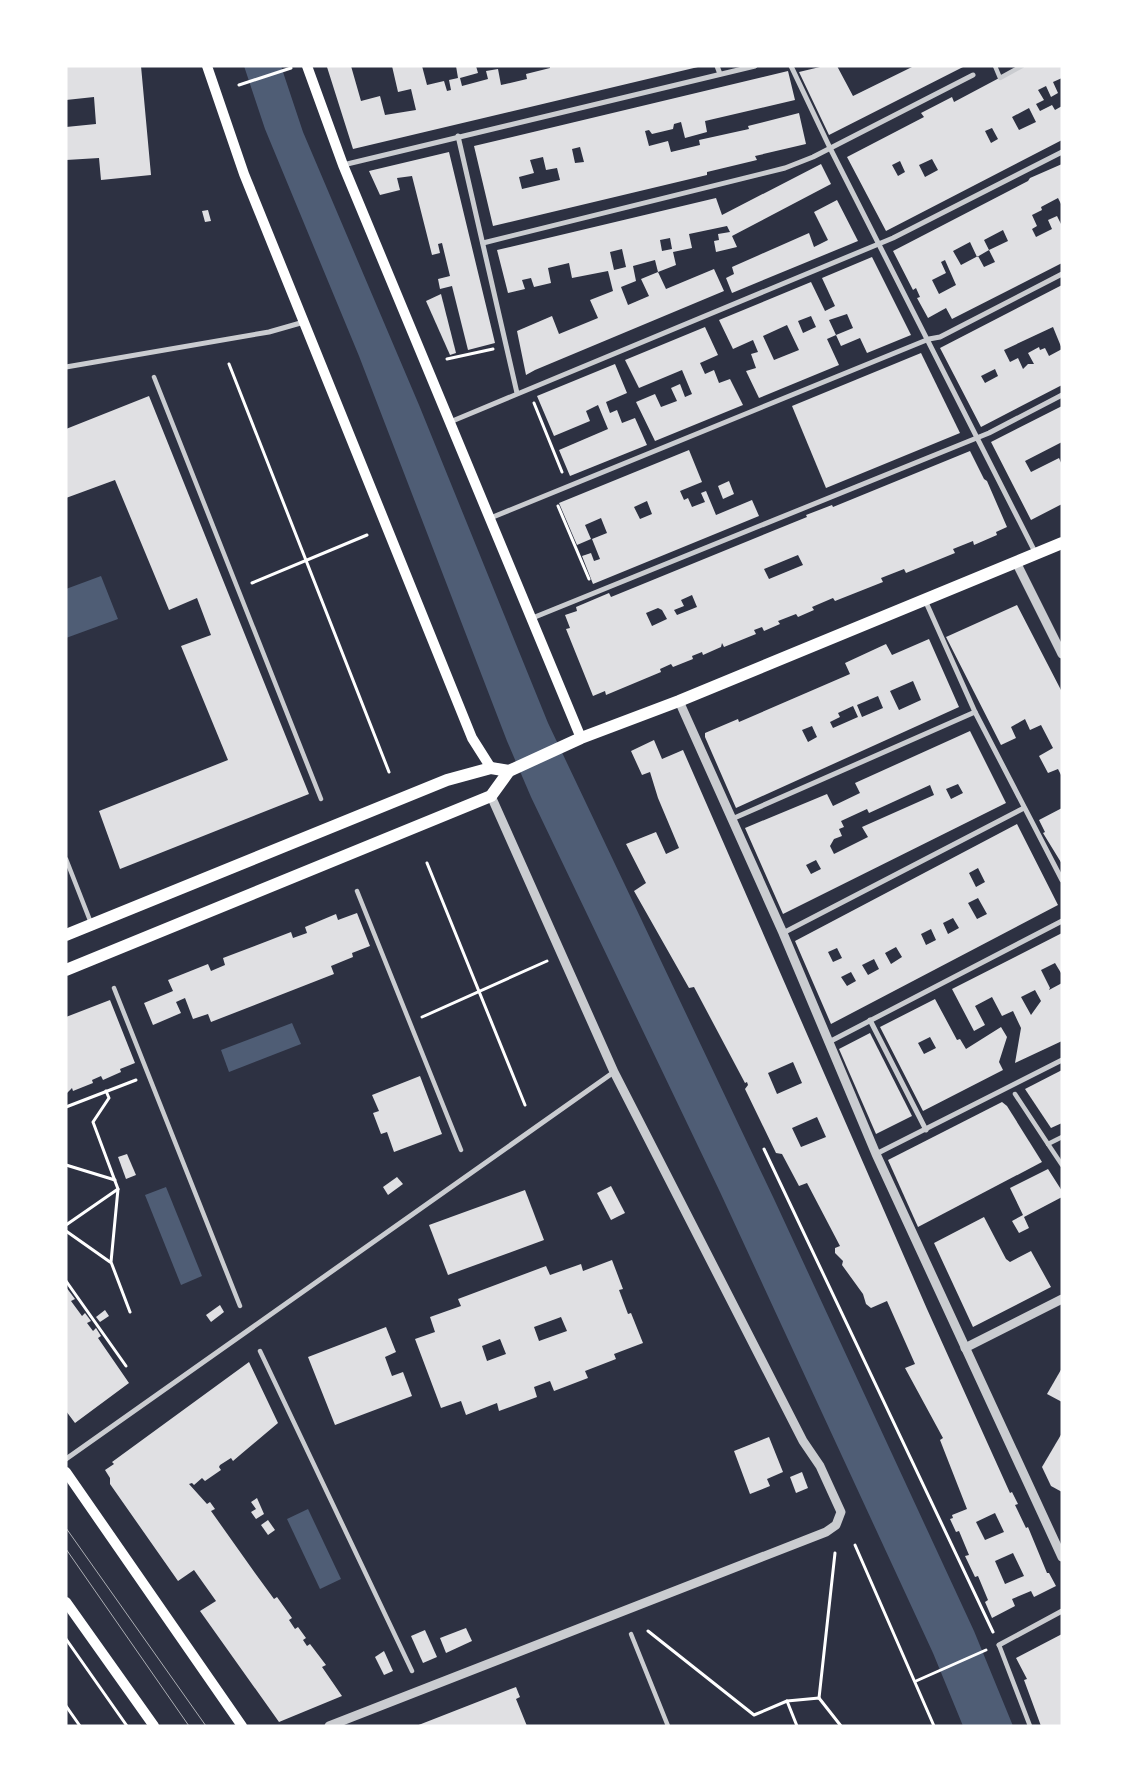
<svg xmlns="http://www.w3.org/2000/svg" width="1128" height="1792" font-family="Roboto,sans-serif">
<rect width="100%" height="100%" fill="#2d3142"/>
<g fill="#4f5d75">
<path d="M244,66H281L303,132L419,405L548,723L774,1199L974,1631L1013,1726H963L933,1653L720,1192L531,797L507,741L359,356L265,129Z"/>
<path d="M101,576L118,619L66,638V589Z"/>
<path d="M292,1023L301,1044L229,1072L221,1050Z"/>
<path d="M166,1187L202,1276L181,1285L145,1195Z"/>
<path d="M308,1509L341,1579L320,1589L287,1519Z"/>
</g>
<g fill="#e0e0e3" fill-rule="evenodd">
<path d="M66,66H141L151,175L101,180L99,158L66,160V127L96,124L94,97L66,100Z"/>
<path d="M351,66L361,101L380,96L385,115L416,110L411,89L398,92L392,66H422L427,85L444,81L447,91L451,90L449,80L458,78L456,66H476L478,73L460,78L462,86L488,79L486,71L498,69L501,85L527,79L526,74L550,68V66L698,67L353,149L327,67Z"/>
<path d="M824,66H837L853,96L914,66H965L829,135L799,72Z"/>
<path d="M1022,66H1062V78L1053,82L1058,93L1051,97L1046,86L1038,90L1044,100L1036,104L1040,111L1052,105L1055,110L1062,106V140L886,231L847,157L924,117L921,113L952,97L954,102ZM1029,108L1036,122L1019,130L1012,117ZM992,128L998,139L991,143L985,131ZM932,159L938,170L925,177L919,165ZM900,161L905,172L898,176L892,165Z"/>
<path d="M788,71L795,100L705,121L707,132L685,138L681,122L674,124L673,129L652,134L649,130L645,131L649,146L668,141L671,152L700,145L699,140L749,129L748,126L799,113L806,144L755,156L757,160L707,172V175L493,226L474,146ZM580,147L584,162L575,163L572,149ZM543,157L546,170L557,168L560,180L522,189L519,177L534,173L530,160Z"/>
<path d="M449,152L495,343L468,350L452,286L440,289L438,279L450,276L442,243L438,244L440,253L432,255L412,176L397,178L400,190L380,195L369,171Z"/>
<path d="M821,164L831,184L732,236L737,247L716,252L714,241L719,240L718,234L730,232L727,226L689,234L692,248L673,252L676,265L658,272L666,289L714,269L724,291L535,370L526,375L517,331L552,316L559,334L598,318L590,300L613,291L608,271L572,278L569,263L548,268L551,283L534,287L531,278L522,280L525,289L508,293L497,250L716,198L722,215ZM670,238L672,249L662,251L660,240ZM622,249L626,267L614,270L610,252ZM655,260L658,272L641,279L649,296L628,305L621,287L636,281L633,266Z"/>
<path d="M1062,164V206L1058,198L1041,207L1042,210L1032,215L1037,226L1032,229L1036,237L1052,229L1048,220L1057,216L1062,226V263L952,319L946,308L928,318L917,298L920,297L916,288L913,290L893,251L1028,181L1030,178ZM1003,230L1008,241L989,250L995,262L984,267L978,256L961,265L953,251L970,242L977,257L989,250L984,240ZM945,260L956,285L939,294L932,280L946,273L941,262Z"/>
<path d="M837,200L858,241L732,293L726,278L734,274L732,267L809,233L814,247L828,240L814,212Z"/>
<path d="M208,210L211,221L205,222L202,211Z"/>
<path d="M872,257L911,335L867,353L860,338L841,346L836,335L853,328L847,314L829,320L836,335L827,339L839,365L759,398L746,371L756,368L751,354L758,352L753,340L733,349L719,320L811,282L825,311L835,306L822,278ZM811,316L816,327L803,333L798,321ZM787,325L799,350L774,360L763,336Z"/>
<path d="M1062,285V385L981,427L940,348ZM1053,327L1062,349L1049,356L1045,348L1040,350L1039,347L1028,353L1034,364H1028L1023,369L1018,358L1010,362L1004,350ZM995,369L998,376L985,383L981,376Z"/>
<path d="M441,294L456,353L450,355L426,301Z"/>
<path d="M705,327L718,355L700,363L705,374L714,370L719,383L730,379L743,405L655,441L636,402L655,394L661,407L677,401L671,388L680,384L685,397L692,394L682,370L639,388L625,360Z"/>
<path d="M921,353L960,433L826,488L792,406Z"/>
<path d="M615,364L627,393L606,402L610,413L617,410L622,423L635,418L647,445L570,476L559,450L608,429L598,405L586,411L590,421L554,436L537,396Z"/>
<path d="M149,396L309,794L120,869L99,811L228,760L181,646L211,635L197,598L169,610L115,480L66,498V429Z"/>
<path d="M1062,406V442L1025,461L1031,472L1059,458L1062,465V504L1031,520L991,442Z"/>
<path d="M689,450L702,482L680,491L684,500L688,498L692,507L705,502L701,493L706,491L716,515L752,500L759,516L593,584L582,556L591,553L594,561L600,559L592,539L607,533L601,518L585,525L591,539L577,545L559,503ZM647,501L652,514L640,519L634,507Z"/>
<path d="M970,451L984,479L987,481L1007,527L996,532L997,535L974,545L973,541L953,549L955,553L906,573L904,569L881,578L883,582L835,601L833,598L812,607L814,610L798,617L796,614L778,621L780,624L764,631L762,627L754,630L756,634L724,647L722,643L721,647L703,655L702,652L692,656L693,659L673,667L671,664L660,669L661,672L606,695L605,691L593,696L566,629L570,628L565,615L577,611L576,607L609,593L611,597L807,517L806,515L832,505L833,507ZM798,555L803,565L769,579L764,569ZM692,595L697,607L677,615L674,610L684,606L681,600ZM658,608L662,610L667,619L652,626L646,613Z"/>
<path d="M729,481L734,494L723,499L718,486Z"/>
<path d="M1017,605L1062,692V777L1058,769L1048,773L1039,756L1053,748L1041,725L1030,730L1025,719L1011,727L1016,738L1001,745L946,637Z"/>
<path d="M929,639L959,707L736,808L705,737V733L738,719L739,722L850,674L845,663L886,644L892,655ZM913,681L921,700L899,710L890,691ZM878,696L883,708L862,717L857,705ZM853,706L858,717L833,728L830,722L840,717L838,713ZM812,726L817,737L808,742L802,730Z"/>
<path d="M970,731L1006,803L783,914L745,828L827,794L833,806L860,793L855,783ZM958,784L963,793L951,799L946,789ZM930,785L934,795L862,827L868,837L834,854L830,846L834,839L842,836L839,829L844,827L841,821L867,809L869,813ZM816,860L821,869L811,874L806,865Z"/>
<path d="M654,740L662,759L683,750L927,1309L1010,1493L1012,1492L1018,1504L1015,1505L1026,1528L1028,1527L1047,1573H1049L1056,1586L1034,1597L1031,1591L1012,1599L1015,1606L992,1618L985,1602L988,1600L978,1576L975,1577L965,1556L969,1555L959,1531L956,1532L950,1519L953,1518L952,1515L967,1509L940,1440L943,1438L905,1368L915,1364L887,1301L871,1308L866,1304L863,1294L842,1265L843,1261L835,1253V1248L840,1246L807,1183L799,1186L782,1154L776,1153L745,1089L748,1085L747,1082L745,1083L694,987L689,988L634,891L646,883L626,844L656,832L666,854L679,848L658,798L650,772L642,775L631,751ZM793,1062L802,1083L777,1094L768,1073ZM817,1117L826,1137L801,1147L792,1128ZM995,1513L1004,1532L985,1540L976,1522ZM1013,1553L1024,1576L1005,1584L995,1561Z"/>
<path d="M1062,808V864L1043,833L1045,832L1039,820Z"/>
<path d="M1017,824L1058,905L831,1024L795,941ZM978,868L985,882L976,887L969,873ZM978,898L987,914L977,919L968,903ZM953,918L959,928L948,934L943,923ZM931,929L936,940L926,945L921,934ZM896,947L902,957L891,964L885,953ZM837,948L842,958L833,962L828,952ZM874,959L879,969L868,975L862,965ZM851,972L856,981L847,986L841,977Z"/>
<path d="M357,913L370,946L352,953L353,957L331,966L334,974L211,1022L208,1014L193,1019L185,998L176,1002L181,1013L153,1025L144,1003L173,991L168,980L208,964L211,971L225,965L223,958L291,932L293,938L307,933L305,927L336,914L338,920Z"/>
<path d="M1062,933V972L1061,973L1055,963L1041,970L1050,988L1049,990L1062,983V1041L1015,1063L1021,1028L1013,1011L1002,1016L992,997L975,1006L985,1025L974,1031L952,989ZM1035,990L1041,1001L1031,1015L1021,997Z"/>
<path d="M935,999L957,1040L960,1039L966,1049L1001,1027L1007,1037L999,1062L1003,1070L923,1111L880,1027ZM930,1037L936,1048L924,1054L918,1043Z"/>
<path d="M110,1000L135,1063L120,1069L121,1072L103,1080L101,1076L92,1080L93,1083L73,1091L72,1088L66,1094V1017Z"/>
<path d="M870,1033L912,1116L876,1134L839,1049Z"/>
<path d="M1062,1070V1123L1051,1128L1025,1089Z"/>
<path d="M420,1076L442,1134L394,1152L387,1132L381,1134L373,1113L379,1111L372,1095Z"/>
<path d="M1002,1102L1007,1106L1042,1162L918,1227L888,1160Z"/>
<path d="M127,1154L136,1175L126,1179L118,1157Z"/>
<path d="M1048,1169L1062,1191V1197L1024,1217L1029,1228L1019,1233L1012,1221L1023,1215L1010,1188Z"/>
<path d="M397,1177L403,1184L388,1195L383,1187Z"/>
<path d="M611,1186L625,1213L611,1220L597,1193Z"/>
<path d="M525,1190L544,1240L448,1275L429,1225Z"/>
<path d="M984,1217L1006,1259L1010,1262L1031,1251L1051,1287L973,1327L934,1243Z"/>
<path d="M612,1260L623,1289L619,1290L628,1314L631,1313L643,1343L614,1354L616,1359L585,1371L588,1378L554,1391L550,1381L534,1387L537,1397L499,1411L497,1403L466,1415L461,1401L441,1408L415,1339L435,1332L430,1317L461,1306L458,1299L546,1266L550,1275L581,1264L583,1271ZM561,1317L567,1331L539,1341L534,1327ZM500,1339L506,1354L487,1361L482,1346Z"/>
<path d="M66,1287L75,1299L71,1301L82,1316L85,1313L91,1321L87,1323L93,1331L96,1328L101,1336L98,1338L129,1383L75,1423L66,1411Z"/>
<path d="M220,1305L224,1312L211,1322L206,1315Z"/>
<path d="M105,1310L109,1316L100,1322L96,1317Z"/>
<path d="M386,1327L396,1352L385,1357L392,1376L403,1372L412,1396L335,1425L308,1357Z"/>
<path d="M249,1362L278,1423L240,1455L233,1461L231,1458L220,1465L219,1467L221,1470L205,1481L202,1478L194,1485L192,1483L189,1484L207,1504L210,1502L215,1509L211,1511L255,1573L274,1599L277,1597L292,1618L289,1620L295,1629L298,1627L306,1638L303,1640L307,1646L310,1644L326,1665L322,1667L342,1696L279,1722L200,1611L216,1601L194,1570L178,1581L110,1484V1478L105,1470L114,1464L112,1462Z"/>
<path d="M1062,1368V1402L1047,1394Z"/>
<path d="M1062,1433V1492L1051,1486L1042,1467Z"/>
<path d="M769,1437L783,1472L767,1479L770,1486L750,1494L734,1451Z"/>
<path d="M802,1472L808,1488L796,1493L790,1477Z"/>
<path d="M257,1498L264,1514L256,1519L251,1512L256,1509L251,1502Z"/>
<path d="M268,1520L275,1530L268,1535L261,1525Z"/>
<path d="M466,1628L472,1641L446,1653L440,1638Z"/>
<path d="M425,1630L437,1657L423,1663L411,1636Z"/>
<path d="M1062,1634V1726H1041L1024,1680L1027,1679L1016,1658Z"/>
<path d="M384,1651L393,1671L384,1675L375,1657Z"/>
<path d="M516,1687L520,1697L516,1699L527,1726H416Z"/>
</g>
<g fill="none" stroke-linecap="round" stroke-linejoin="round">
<g stroke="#fff" stroke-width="3">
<path d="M239,85L291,68"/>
<path d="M447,359L493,349"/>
<path d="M229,364L389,772"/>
<path d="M534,403L562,472"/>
<path d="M558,506L589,579"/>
<path d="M252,583L367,535"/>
<path d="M427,863L525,1105"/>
<path d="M422,1017L547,961"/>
<path d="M106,1091L109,1098L93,1122L118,1189L111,1262L130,1312"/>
<path d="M66,1107L136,1080"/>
<path d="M764,1149L993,1632"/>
<path d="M66,1165L115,1180"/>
<path d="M66,1225L118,1189"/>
<path d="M66,1231L110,1262"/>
<path d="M66,1281L126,1366"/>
<path d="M855,1545L934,1726"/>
<path d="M648,1631L754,1715L787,1701L819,1698L841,1726"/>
<path d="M66,1639L127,1726"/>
<path d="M916,1681L986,1650"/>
<path d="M819,1698L835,1553"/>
<path d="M787,1701L797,1726"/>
<path d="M66,1706L80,1726"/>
</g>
<g stroke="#caccd0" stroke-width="4.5">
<path d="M995,66L1000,78L1022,66"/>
<path d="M154,377L321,799"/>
<path d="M66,859L91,923"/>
<path d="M357,891L461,1150"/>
<path d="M114,988L240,1306"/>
<path d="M1015,1094L1048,1144L1062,1137"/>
<path d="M1048,1144L1062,1165"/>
<path d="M260,1351L412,1671"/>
<path d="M631,1634L668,1726"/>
<path d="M999,1645L1030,1726"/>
</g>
<g stroke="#caccd0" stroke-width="5">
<path d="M717,66L720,74"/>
<path d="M791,66L830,148L1036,554"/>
<path d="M458,136L517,393"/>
<path d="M343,165L755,66"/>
<path d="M483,243L785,168L813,157L973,75"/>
<path d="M66,367L269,332L304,322"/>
<path d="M450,422L893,238L1062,152"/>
<path d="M488,519L929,339L940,337L1062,274"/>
<path d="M925,600L975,712L1062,880"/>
<path d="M530,619L989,433L1062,395"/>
<path d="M732,819L975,712"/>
<path d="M783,933L1024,808"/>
<path d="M870,1020L926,1130"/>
<path d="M829,1042L1062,921"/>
<path d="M876,1154L1062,1060"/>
<path d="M66,1459L614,1072"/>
<path d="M999,1645L1062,1611"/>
</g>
<g stroke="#caccd0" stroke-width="9">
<path d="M1016,562L1062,654"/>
<path d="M679,701L783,933L876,1154L1062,1557"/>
<path d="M965,1348L1062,1299"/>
<path d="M329,1726L826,1532L836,1525L841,1512L820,1466L803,1441L614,1072L491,796"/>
</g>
<g stroke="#fff" stroke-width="10">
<path d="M207,66L244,174L472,738L491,768"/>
<path d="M307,66L343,165L581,738"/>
<path d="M66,1472L242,1726"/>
<path d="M66,1602L154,1726"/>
</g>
<g stroke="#fff" stroke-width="12">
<path d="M66,935L447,780L491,768L509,771"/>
<path d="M66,970L491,796L509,771L581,738L679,701L1062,543"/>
</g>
<g stroke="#abadb3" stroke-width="1">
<path d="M66,1528L206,1726"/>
<path d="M66,1549L189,1726"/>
</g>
</g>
<rect width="1128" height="1792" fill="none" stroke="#ffffff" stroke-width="135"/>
</svg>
